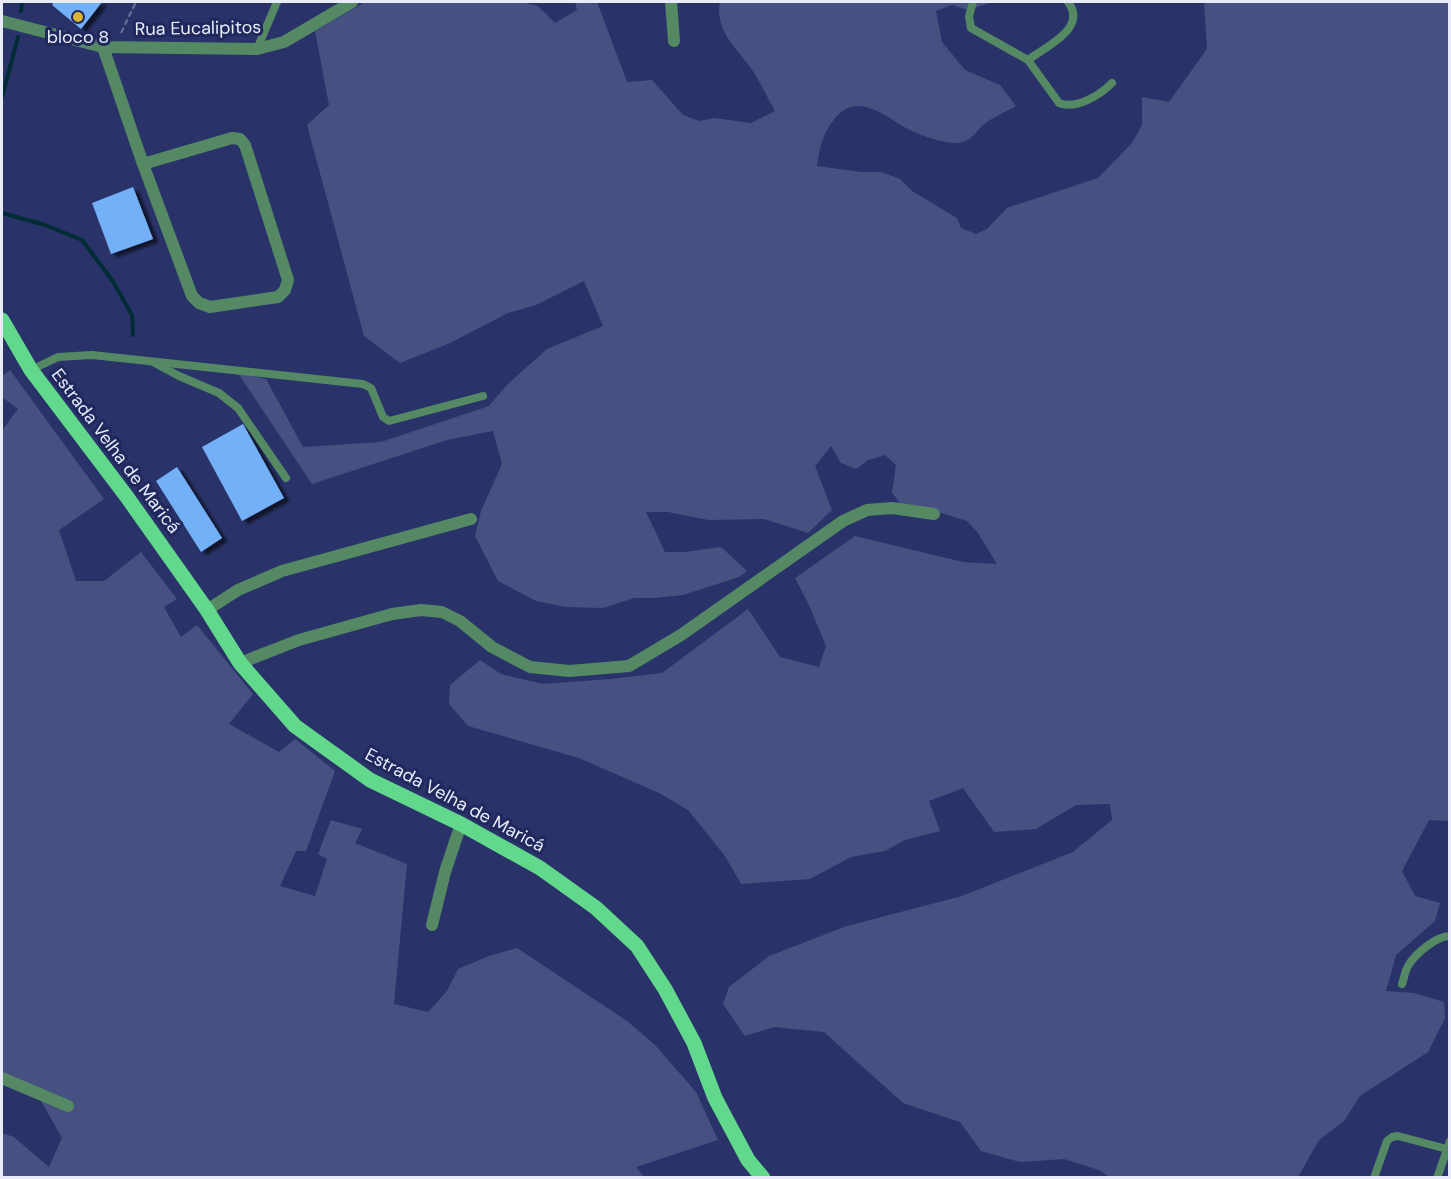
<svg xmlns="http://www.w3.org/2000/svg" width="1451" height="1179" font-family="'DM Sans',sans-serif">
<defs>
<filter id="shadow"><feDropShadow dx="5.5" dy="3.5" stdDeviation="1.5" flood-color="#0009"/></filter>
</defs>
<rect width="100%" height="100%" fill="#293369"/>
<g fill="#465182">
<path d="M365,2H522L538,6L555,23L577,10L575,2H597L627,82L652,80L683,115L699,121L714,118L751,123L775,111C768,99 762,86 755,74C740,50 714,33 720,2H993L968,10L952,5L936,11L942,42L965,70L1000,85L1016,106C1007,111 997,116 988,121C978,128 973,141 959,143C947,144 921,136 910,130C888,119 860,91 837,116C823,132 820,145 817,166L861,172H881L900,179L912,191L957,218L961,228L976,234L987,229L1007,208L1098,178L1132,143L1142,125V97L1169,102L1207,49L1204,2H1449V821L1429,820L1402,871L1415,896L1440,903L1435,921L1396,955L1386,991L1414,993L1444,1002L1445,1018L1428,1052L1360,1096L1344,1121L1319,1140L1298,1177L1111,1178L1099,1170L1064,1159L1020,1162L981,1151L960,1122L903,1103L824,1032L774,1027L745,1036L723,1004L729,987L769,956L847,926L962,896L1073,852L1112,820L1110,804L1076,805L1036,829L994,832L963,788L929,801L940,831L905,840L885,851L851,857L810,879L741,884L725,856L688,810L659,793L579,758L468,726L449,704L450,685L480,660L501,674L543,684L611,679L662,673L748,609L780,657L819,667L826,646L809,605L795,578L855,536L963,562L997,564L978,533L967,521L938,512L901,504L892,493L896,465L885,455L868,460L856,469L841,463L831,446L815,466L832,510L808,533L764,519L708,520L668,512H646L665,552H684L721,547L747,571L739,577L683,595L655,598H634L603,608L566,607L536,601L498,581L475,536L481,511L502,464L493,431L447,440L312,484L238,373L266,379L303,447L381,442L489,406L507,385L547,349L603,326L584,281L536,305L508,313L450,343L400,363L364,336L307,125L329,105L315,31Z"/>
<path d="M10,370L104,499L59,530L76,581H104L141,552L177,599L164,607L181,637L197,625L253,694L229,724L279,752L295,739L335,771L306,851H296L280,886L315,896L327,859L318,854L331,820L362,829L355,843L407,864L394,1004L428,1012L447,991L458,969L489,956L517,948L627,1021L655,1045L696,1092L718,1140L636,1167L644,1177H2V1133L14,1137L49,1167L62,1138L40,1099L2,1084V428L3,429L18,409L2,397V376Z"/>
</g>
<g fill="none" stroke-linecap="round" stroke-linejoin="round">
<g stroke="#002d35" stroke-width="4">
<path d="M21,11L22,2"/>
<path d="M2,97L18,37"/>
<path d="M2,213L45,225L82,240L112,280L132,315L133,335"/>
</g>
</g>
<g fill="#73b0f7" filter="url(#shadow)">
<path d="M54,2H102L81,29L52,5Z"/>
<path d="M133,187L153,239L111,254L92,203Z"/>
<path d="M243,424L284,498L242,521L202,447Z"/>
<path d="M177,467L222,538L201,552L156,481Z"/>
</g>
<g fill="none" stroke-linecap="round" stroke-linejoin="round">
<path stroke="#6b739b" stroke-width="2" stroke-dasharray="6 3" stroke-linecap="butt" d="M121,33L136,2"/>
<g stroke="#548964" stroke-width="8">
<path d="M973,2L969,16L971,28L1028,60L1059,103C1076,110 1100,95 1112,83"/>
<path d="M257,49L277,2"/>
<path d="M1028,60C1047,46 1088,28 1068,2"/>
<path d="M153,362L179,376L219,393L238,408L286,478"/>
<path d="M31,370L58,357L92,355L363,384L371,388L383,417L389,421L483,396"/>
<path d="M1402,984C1404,979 1405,971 1408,966C1415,954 1436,936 1450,936"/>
<path d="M1374,1178L1387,1141L1392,1137L1398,1136L1447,1149"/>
<path d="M1437,1178L1450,1141"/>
</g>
<g stroke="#548964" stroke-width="12">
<path d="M671,2L674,41"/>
<path d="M2,21L103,47L257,49L284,42L352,2"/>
<path d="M103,47L143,164L192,296L199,303L210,307L278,297L285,290L288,280L245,145L240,139L232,138L143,164"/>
<path d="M207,610L238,590L282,571L471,519"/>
<path d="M240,663L299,640L392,614L421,610L442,612L460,621L492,647L530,667L569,671L629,666L681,635L843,521L867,510L892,508L934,514"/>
<path d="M432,925L445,872L461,824"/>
<path d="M2,1078L68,1106"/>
</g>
<path stroke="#61d88b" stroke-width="15" d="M2,320L31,370L127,497L207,610L240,663L295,726L370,780L461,824L540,868L596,908L637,946L665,989L694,1043L715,1098L748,1160L763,1178"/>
</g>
<circle fill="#d7b434" stroke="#20285d" stroke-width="2" cx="78" cy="17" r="6"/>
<g text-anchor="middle" stroke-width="6" stroke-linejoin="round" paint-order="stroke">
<g font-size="18" fill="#e8ecfa" stroke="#20285d">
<text transform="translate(198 28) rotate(-1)" y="6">Rua Eucalipitos</text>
<text transform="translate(116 451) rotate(53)" y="6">Estrada Velha de Maricá</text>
<text transform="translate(455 800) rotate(28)" y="6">Estrada Velha de Maricá</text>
</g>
<g font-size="18" fill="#e8ecfa" stroke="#20285d">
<text x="78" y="43">bloco 8</text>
</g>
</g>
<rect width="1451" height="1179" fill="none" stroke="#e8ecfa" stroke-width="6"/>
</svg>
